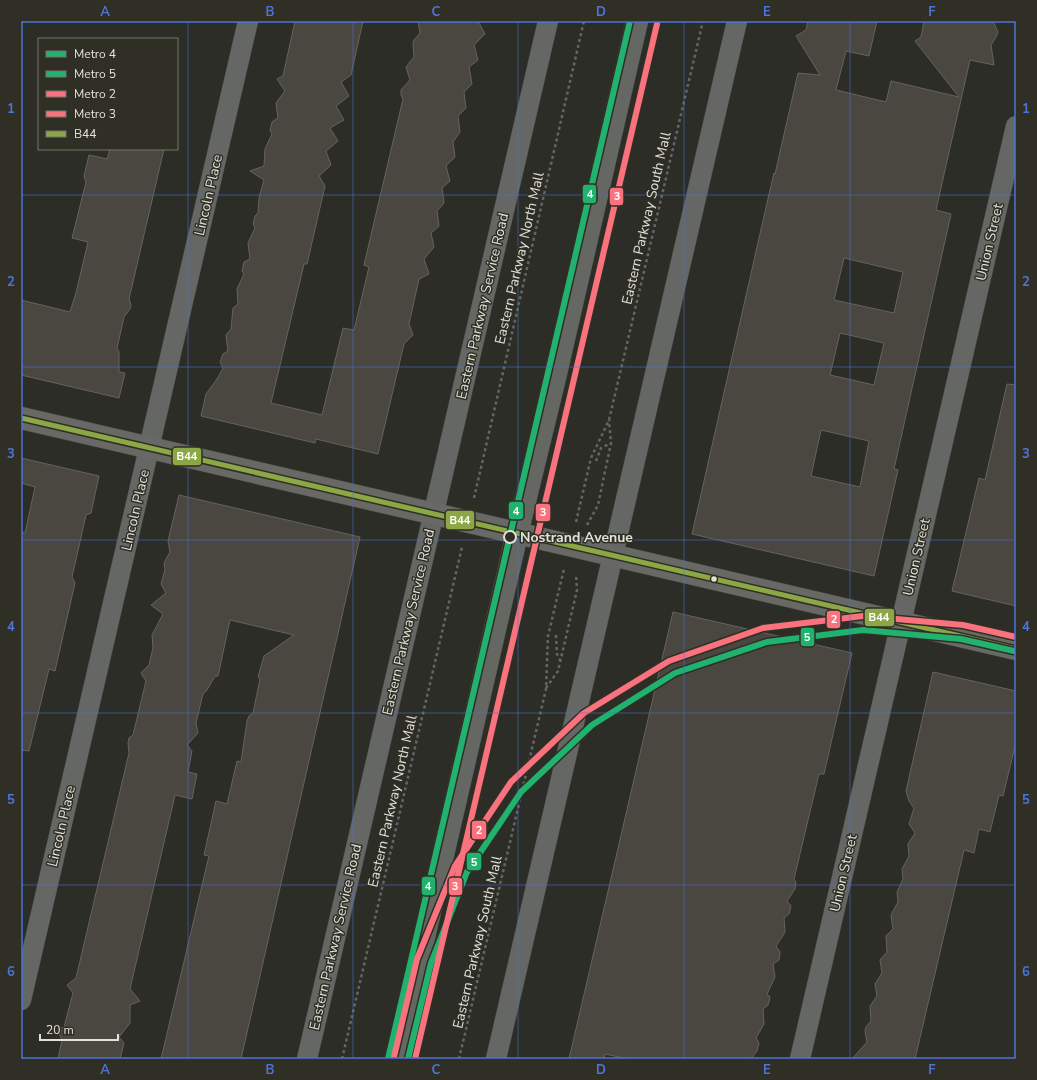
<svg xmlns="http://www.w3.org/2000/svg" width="1037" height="1080" font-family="'Nunito Sans',sans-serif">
<rect width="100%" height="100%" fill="#2d2d28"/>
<g fill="#4a4640" stroke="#656360" fill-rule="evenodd">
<path d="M295,21H363L351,75L341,82L349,96L336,106L344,120L330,128L338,141L326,151L331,165L319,176L325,186L307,264H304L271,403L322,415L343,328L354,330L369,267L364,265L403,99L401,95V90L410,80L406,67L414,57L413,43L414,40L420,33L418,21H478L485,34L474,45L478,60L469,67L472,84L464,92L466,108L458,116L460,132L453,142L455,157L446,166L450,181L442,188L444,203L437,211L439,226L431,233L434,247L424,259L429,274L419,279L409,324L413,335L404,344L378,454L316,439L315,443L201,416L206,394L217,379L223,368L220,362L223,354L228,351L226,335L231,329L233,308L238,304L237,289L244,274L242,271L244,262L250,259L248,243L255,228L253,224L255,216L258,213L259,198L264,180L250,171L264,166L265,149L272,134L270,130L272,122L278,118L276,103L285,91L277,79L283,76Z"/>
<path d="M808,21H877L869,56L846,51L836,90L886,102L891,81L959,97L915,41L921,37L924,21H993L998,32L996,37L991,45L994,65L970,60L947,161L936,210L951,214L894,469L898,470L874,576L692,534L767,203L774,173L775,174L798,73L820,75L796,36L806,30ZM844,258L903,272L894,313L834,300ZM840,333L884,343L874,385L830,375ZM821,430L869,441L860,487L811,476Z"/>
<path d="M110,149H164L129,299L131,305L130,309L124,317L117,348L119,352V372L125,373L119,398L21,375V300L70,312L76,293L88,242L72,238L86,182L84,176L89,155L107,159Z"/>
<path d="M1007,384L1016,385V606L952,591L979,478L985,480Z"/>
<path d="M21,458L99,476L91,513L86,515L72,577L75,583L55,671L49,669L29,751L21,750V532L25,533L35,487L21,483Z"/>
<path d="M179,495L360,537L241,1059H161L209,856L204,855L216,801L227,804L237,761L241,762L247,721L249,716L253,713L260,679L258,677L264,656L294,635L230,620L218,676H215L207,690L203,694L196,723L198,733L187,745L192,751L188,772L197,774L192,799L175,795L130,989L140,1001L130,1005V1023L119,1037L124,1043L120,1059H58L62,1040L57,1030L64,1027L73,993L67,985L76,978L129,753L128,743L129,738L133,735L146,681L141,673L149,665L153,648L152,635L163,614L151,605L166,593L161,584L165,570L164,563L170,552L168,541Z"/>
<path d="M673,612L852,653L837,717L824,774H819L794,879L796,882L795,889L787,901L791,906L789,914L784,918L785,931L784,934L776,946L780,952L779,960L773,964L775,977L767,994L770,997L768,1005L763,1009L764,1024L756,1038L759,1043L757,1051L751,1059H628L605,1054L604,1059H569Z"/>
<path d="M933,672L1016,691V742L1003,796L999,795L990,832L979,829L974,853L964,850L915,1059H852L867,1042L865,1031L866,1027L871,1021L870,1006L877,996L875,984L882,973L880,960L887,952L886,936L893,929L891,915L898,902L897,892L903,879L902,869L909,856L908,844L915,833L909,824L914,808L909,801L906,791Z"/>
</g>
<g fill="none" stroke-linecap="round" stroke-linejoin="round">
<g stroke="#494945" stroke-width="21">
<g id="street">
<path d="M21,1000L248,21"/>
<path d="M307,1059L548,21"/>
<path d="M496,1059L737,21"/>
<path d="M800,1059L1016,126"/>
</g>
</g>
<g stroke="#494945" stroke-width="23">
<path id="secondary" d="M21,418L1016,649"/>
</g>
<g stroke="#494945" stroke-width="23">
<path id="primary" d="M396,1059L517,534L555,378L637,21"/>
</g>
<g stroke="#656663" stroke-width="2.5" stroke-dasharray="3 3" stroke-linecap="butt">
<path d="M596,461L601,448L611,443"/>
<path d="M474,498L584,21"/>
<path d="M576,522L591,458L609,420L703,21"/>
<path d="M587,525L598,505L611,443L609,420"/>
<path d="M556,635L557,654L560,660"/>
<path d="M546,688L558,671L577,590L576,574"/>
<path d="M342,1059L462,547"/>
<path d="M459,1059L546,689L548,636L564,569"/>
</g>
<use href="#street" stroke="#656764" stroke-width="20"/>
<use href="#secondary" stroke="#686964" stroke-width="22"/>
<use href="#primary" stroke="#656862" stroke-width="22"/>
<g stroke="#302f25" stroke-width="8">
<path id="bus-1" d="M21,418L1016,649"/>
</g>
<use href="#bus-1" stroke="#8ba746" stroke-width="5"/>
<g stroke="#302f25" stroke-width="9">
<path id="metro-1" d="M388,1059L630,21"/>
</g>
<g stroke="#302f25" stroke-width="9">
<path id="metro-2" d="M408,1059L431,963L467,872L521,792L592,725L675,673L767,642L863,630L961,639L1014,651"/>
</g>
<g stroke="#302f25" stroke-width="9">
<path id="metro-3" d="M394,1057L417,959L455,866L511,782L584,713L669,661L763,628L863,616L963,625L1016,637"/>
</g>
<g stroke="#302f25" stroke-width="9">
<path id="metro-4" d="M415,1059L657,24"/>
</g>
<use href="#metro-1" stroke="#20b26e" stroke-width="6"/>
<use href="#metro-2" stroke="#20b26e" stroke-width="6"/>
<use href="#metro-3" stroke="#f9727e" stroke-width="6"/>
<use href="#metro-4" stroke="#f9727e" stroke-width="6"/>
</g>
<path fill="none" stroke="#4e73d9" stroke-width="1" stroke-opacity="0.55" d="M188,21V1059M353,21V1059M518,21V1059M684,21V1059M850,21V1059M21,195H1016M21,367H1016M21,540H1016M21,713H1016M21,885H1016"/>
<circle fill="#302f25" stroke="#e2e1db" stroke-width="2" cx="510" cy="537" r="6"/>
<circle fill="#e2e1db" stroke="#302f25" stroke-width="1.5" cx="714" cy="579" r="3.5"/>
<g text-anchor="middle" stroke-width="3" stroke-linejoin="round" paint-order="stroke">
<g font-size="14" fill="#e2e1db" stroke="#302f25">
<text transform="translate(208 195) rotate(-77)" y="5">Lincoln Place</text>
<text transform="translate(646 218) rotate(-77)" y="5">Eastern Parkway South Mall</text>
<text transform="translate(989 242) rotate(-77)" y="5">Union Street</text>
<text transform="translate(519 258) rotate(-77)" y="5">Eastern Parkway North Mall</text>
<text transform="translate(482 306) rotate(-77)" y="5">Eastern Parkway Service Road</text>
<text transform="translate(135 510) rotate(-77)" y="5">Lincoln Place</text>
<text transform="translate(916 557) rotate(-77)" y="5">Union Street</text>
<text transform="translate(408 622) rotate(-77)" y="5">Eastern Parkway Service Road</text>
<text transform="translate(392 801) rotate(-77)" y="5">Eastern Parkway North Mall</text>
<text transform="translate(61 826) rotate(-77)" y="5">Lincoln Place</text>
<text transform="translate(843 873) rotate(-77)" y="5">Union Street</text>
<text transform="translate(335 937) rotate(-77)" y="5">Eastern Parkway Service Road</text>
<text transform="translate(477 942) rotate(-77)" y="5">Eastern Parkway South Mall</text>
</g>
<g font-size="14" font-weight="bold" fill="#e2e1db" stroke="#302f25" text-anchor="start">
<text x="520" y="542">Nostrand Avenue</text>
</g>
</g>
<g stroke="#302f25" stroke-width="1.5">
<rect x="582" y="184" width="15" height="20" rx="4" fill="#20b26e"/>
<rect x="609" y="187" width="15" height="19" rx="4" fill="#f9727e"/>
<rect x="172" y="447" width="30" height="19" rx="4" fill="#8ba746"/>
<rect x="508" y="501" width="16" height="19" rx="4" fill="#20b26e"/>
<rect x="535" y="503" width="16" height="19" rx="4" fill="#f9727e"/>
<rect x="445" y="510" width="30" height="20" rx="4" fill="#8ba746"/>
<rect x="864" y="608" width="31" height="19" rx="4" fill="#8ba746"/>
<rect x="826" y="610" width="15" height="19" rx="4" fill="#f9727e"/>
<rect x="800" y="627" width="15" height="20" rx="4" fill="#20b26e"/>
<rect x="471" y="820" width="16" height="20" rx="4" fill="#f9727e"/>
<rect x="466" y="852" width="16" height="19" rx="4" fill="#20b26e"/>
<rect x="421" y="876" width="15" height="20" rx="4" fill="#20b26e"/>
<rect x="448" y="877" width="15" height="19" rx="4" fill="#f9727e"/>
</g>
<g font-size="11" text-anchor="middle" font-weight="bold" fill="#fff">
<text x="590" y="198">4</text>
<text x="617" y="200">3</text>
<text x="187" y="460">B44</text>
<text x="516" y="515">4</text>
<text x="543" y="516">3</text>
<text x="460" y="524">B44</text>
<text x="879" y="621">B44</text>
<text x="834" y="623">2</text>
<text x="807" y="641">5</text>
<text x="479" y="834">2</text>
<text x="474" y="866">5</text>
<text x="428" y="890">4</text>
<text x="455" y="890">3</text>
</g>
<rect width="1037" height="1080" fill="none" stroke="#302f25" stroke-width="44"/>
<rect x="38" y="38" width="140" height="112" fill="#302f25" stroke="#77766e"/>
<rect x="46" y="51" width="20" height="6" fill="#20b26e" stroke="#77766e"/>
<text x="74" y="58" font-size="12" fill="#e2e1db">Metro 4</text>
<rect x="46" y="71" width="20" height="6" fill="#20b26e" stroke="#77766e"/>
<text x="74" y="78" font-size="12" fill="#e2e1db">Metro 5</text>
<rect x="46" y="91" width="20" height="6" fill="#f9727e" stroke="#77766e"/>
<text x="74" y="98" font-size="12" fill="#e2e1db">Metro 2</text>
<rect x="46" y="111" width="20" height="6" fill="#f9727e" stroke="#77766e"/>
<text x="74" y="118" font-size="12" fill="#e2e1db">Metro 3</text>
<rect x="46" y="131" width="20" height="6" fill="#8ba746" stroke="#77766e"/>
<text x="74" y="138" font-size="12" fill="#e2e1db">B44</text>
<path d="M40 1034v6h78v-6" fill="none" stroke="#e2e1db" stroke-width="2"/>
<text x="46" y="1034" font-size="12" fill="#e2e1db" stroke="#302f25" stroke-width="3" paint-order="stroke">20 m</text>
<rect x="22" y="22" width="993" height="1036" fill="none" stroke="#4e73d9" stroke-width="1.5"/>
<g font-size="13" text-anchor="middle" font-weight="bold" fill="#4e73d9">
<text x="105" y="16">A</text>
<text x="270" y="16">B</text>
<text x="436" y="16">C</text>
<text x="601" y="16">D</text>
<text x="767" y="16">E</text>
<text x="932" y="16">F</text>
<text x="11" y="113">1</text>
<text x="1026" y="113">1</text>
<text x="11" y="286">2</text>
<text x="1026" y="286">2</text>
<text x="11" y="458">3</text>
<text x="1026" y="458">3</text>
<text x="11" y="631">4</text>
<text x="1026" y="631">4</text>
<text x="11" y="804">5</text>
<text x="1026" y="804">5</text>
<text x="11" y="976">6</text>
<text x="1026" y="976">6</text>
<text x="105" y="1074">A</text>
<text x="270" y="1074">B</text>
<text x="436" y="1074">C</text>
<text x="601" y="1074">D</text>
<text x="767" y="1074">E</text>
<text x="932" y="1074">F</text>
</g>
</svg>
